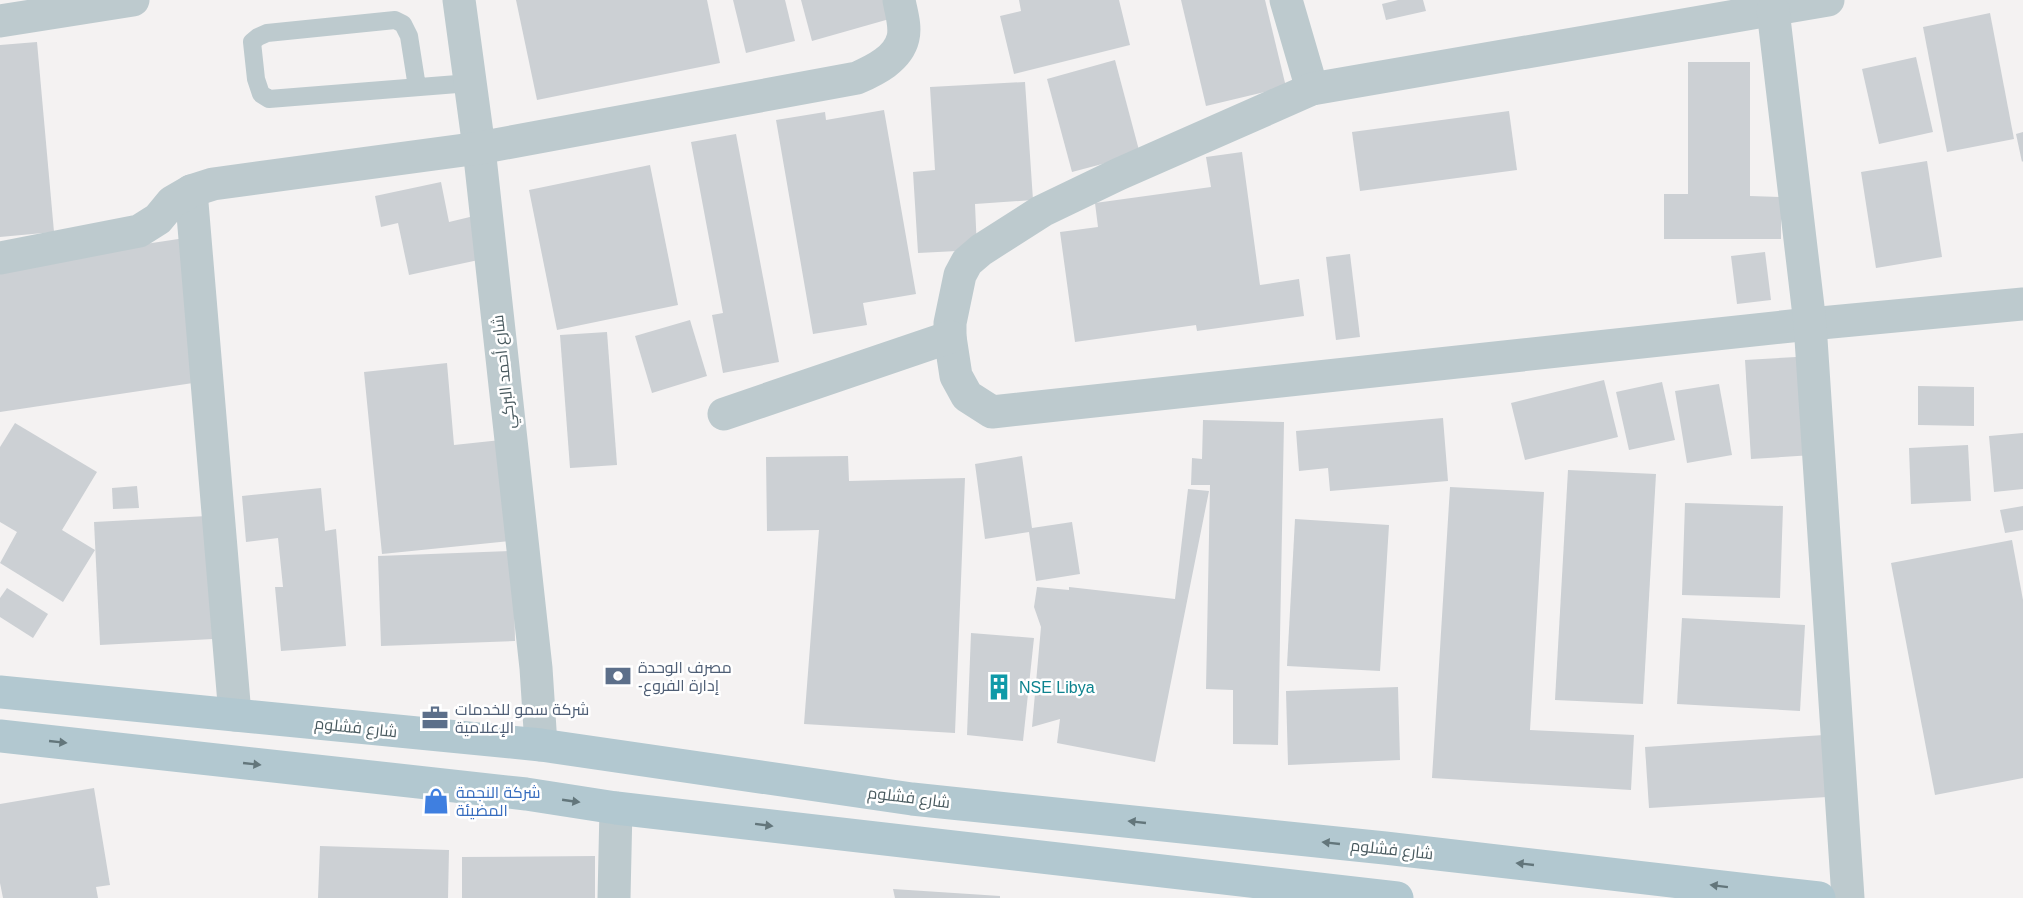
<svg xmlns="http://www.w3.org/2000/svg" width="2023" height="898" font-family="Helvetica,Cairo,sans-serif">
<rect width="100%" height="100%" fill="#f4f2f2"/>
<g fill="#ccd0d4">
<path d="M516,0H707L720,63L537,100Z"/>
<path d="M733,0H785L795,41L746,53Z"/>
<path d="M801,0H895L900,16L812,41Z"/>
<path d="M1019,0H1119L1130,45L1014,74L1000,16L1021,11Z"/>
<path d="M1181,0H1265L1286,87L1206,106Z"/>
<path d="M1398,0H1423L1426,11L1386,20L1382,4Z"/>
<path d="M1990,13L2014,139L1947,152L1923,27Z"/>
<path d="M37,42L54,232L0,237V45Z"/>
<path d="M1916,57L1933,132L1879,144L1862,69Z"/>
<path d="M1115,60L1140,154L1072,172L1047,79Z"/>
<path d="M1688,62H1750V196L1781,197V239H1664V194H1688Z"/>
<path d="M1025,82L1033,200L975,204L977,250L918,253L913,172L935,170L930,87Z"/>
<path d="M884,110L916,294L863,303L867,325L813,334L776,120L825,112L826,120Z"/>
<path d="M1509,111L1517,170L1360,191L1352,132Z"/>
<path d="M2023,132V161L2022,162L2016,134Z"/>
<path d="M736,134L779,362L723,373L712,315L723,313L691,142Z"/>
<path d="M1242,152L1260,285L1299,279L1304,316L1197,331L1196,325L1075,342L1060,232L1098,227L1095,203L1211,187L1206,157Z"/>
<path d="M1927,161L1942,257L1876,268L1861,172Z"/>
<path d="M650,165L678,305L557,330L529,190Z"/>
<path d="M441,182L449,222L474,216L483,259L409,275L398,223L381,227L375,196Z"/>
<path d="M185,238L193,383L0,412V266Z"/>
<path d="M1765,252L1771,300L1737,304L1731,256Z"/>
<path d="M1350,254L1360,337L1336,340L1326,257Z"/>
<path d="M690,320L707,376L652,393L635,336Z"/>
<path d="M607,332L617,465L570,468L560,335Z"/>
<path d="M1796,357L1813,455L1751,459L1745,360Z"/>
<path d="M447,363L454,445L501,440L511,541L382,554L364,372Z"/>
<path d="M1604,380L1618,437L1525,460L1511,403Z"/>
<path d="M1662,382L1675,440L1629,450L1616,392Z"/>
<path d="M1719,384L1732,455L1687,463L1675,391Z"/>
<path d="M1918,386L1974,387V426L1918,425Z"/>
<path d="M1443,418L1448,481L1330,491L1328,468L1299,471L1296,431Z"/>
<path d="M1203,420L1284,422L1278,745L1233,744V690L1206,689L1210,485H1191L1192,458L1202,459Z"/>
<path d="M15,423L97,472L62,530L95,550L63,602L0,563L17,532L0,522V447Z"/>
<path d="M2023,433V489L1994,492L1989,436Z"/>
<path d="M1968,445L1971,501L1911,504L1909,448Z"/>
<path d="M848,456L849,481L965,478L955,733L804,724L819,530L767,531L766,457Z"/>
<path d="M1022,456L1032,528L1072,522L1080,574L1036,581L1029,532L985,539L975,464Z"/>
<path d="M1568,470L1656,474L1643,704L1555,700Z"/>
<path d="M137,486L139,508L113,509L112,488Z"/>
<path d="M1450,487L1544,492L1530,730L1634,735L1631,790L1432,778Z"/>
<path d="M321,488L325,531L336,529L346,646L281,651L275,587H283L278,538L246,542L242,496Z"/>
<path d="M1188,489L1209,491L1155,762L1057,743L1060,719L1032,727L1041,627L1034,607L1037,587L1069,590V587L1175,599Z"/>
<path d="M1685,503L1783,506L1780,598L1682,595Z"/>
<path d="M2023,506V530L2005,533L2000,510Z"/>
<path d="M207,516L213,639L100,645L94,522Z"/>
<path d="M1295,519L1389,525L1380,671L1287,666Z"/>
<path d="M2012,540L2023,600V778L1935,795L1891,563Z"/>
<path d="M513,551L515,641L381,646L378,556Z"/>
<path d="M7,588L48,614L33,638L0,617V598Z"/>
<path d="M1682,618L1805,625L1800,711L1677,704Z"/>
<path d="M971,633L1034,638L1023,741L967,735Z"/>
<path d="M1398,687L1400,760L1288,765L1286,691Z"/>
<path d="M1824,735L1827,797L1649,808L1645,747Z"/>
<path d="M94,788L110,885L96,887L98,898H3L0,883V804Z"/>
<path d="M320,846L449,850L448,898H318Z"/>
<path d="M595,856V898H462V857Z"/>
<path d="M893,889L1000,896V898H895Z"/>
</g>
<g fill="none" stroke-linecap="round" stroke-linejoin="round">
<path stroke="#bdcace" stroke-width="18" d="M417,87L409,36L403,24L395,20L267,33L258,37L252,42L256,79L261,94L269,99L470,83"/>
<g stroke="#bdcace" stroke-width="33">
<path d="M459,0L479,148L536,668L541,745"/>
<path d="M1286,0L1312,89"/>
<path d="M1828,0L1312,89L1119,174L1042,211L981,250L967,262L960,275L950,323V337L956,376L967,396L992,412L1810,324L2023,304"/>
<path d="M1773,10L1810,324L1848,898"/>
<path d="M0,21L133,0"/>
<path d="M191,191L235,715"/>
<path d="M0,258L139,231L158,219L172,202L191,191L213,184L479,148L857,78C875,70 898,59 903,38C906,26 901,12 899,0"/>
<path d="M724,414L950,337"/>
</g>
<path stroke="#bdcace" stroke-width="33" d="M614,898L616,808"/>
<g stroke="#b2c8d0" stroke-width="33">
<path d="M0,692L541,745L912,799L1385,848L1819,898"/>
<path d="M0,736L526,794L616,808L1397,898"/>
</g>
</g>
<defs><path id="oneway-solid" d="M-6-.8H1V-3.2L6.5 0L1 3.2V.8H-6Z" transform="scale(1.5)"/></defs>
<g fill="#63767b">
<use href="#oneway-solid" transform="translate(58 742) rotate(6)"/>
<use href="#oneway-solid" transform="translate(252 764) rotate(6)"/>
<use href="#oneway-solid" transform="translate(571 801) rotate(8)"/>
<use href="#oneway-solid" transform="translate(1137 822) rotate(-174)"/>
<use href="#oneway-solid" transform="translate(764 825) rotate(7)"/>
<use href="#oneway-solid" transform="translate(1331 843) rotate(-174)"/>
<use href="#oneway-solid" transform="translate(1525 864) rotate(-174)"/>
<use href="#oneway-solid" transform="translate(1719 886) rotate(-173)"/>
</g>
<defs>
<g id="bank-bare" transform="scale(2.07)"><path d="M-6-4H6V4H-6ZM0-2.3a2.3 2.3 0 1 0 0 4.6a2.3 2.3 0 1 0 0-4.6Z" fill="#5c6f8a" stroke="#fff" stroke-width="2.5" paint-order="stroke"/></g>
<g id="building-bare" transform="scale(2.07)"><path d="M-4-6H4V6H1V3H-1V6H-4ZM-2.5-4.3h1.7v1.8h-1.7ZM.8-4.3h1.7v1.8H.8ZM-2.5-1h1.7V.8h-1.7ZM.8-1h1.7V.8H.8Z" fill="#0f9aa8" stroke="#fff" stroke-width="2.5" paint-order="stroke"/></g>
<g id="office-bare" transform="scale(2.07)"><path d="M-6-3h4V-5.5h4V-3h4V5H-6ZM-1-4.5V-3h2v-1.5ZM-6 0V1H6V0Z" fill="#5c6f8a" stroke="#fff" stroke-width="2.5" paint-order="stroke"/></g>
<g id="shop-bare" transform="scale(2.07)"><path d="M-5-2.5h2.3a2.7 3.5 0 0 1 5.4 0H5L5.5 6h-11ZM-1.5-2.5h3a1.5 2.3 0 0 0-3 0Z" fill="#3f7fe0" stroke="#fff" stroke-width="2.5" paint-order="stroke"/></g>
</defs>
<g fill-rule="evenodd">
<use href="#bank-bare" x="618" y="676"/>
<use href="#building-bare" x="999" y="687"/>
<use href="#office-bare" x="435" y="718"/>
<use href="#shop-bare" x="436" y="801"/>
</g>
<g text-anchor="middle" stroke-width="5" stroke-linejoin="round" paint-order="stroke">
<g font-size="16" fill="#495a5f" stroke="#fff">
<text transform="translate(503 372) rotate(-96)" y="6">شارع أحمد البركي</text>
<text transform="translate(356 727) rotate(6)" y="6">شارع فشلوم</text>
<text transform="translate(909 797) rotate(7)" y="6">شارع فشلوم</text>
<text transform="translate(1392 849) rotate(6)" y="6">شارع فشلوم</text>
</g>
<g font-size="16" fill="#4e5e75" stroke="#fff" text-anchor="start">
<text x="638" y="673">مصرف الوحدة<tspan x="638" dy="18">-إدارة الفروع</tspan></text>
<text x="455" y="715">شركة سمو للخدمات<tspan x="455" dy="18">الإعلامية</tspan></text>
</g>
<g font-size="16" fill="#0d838f" stroke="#fff" text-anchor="start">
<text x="1019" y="693">NSE Libya</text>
</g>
<g font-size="16" fill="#366cbe" stroke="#fff" text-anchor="start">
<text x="456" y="798">شركة النجمة<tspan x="456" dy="18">المضيئة</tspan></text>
</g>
</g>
</svg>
